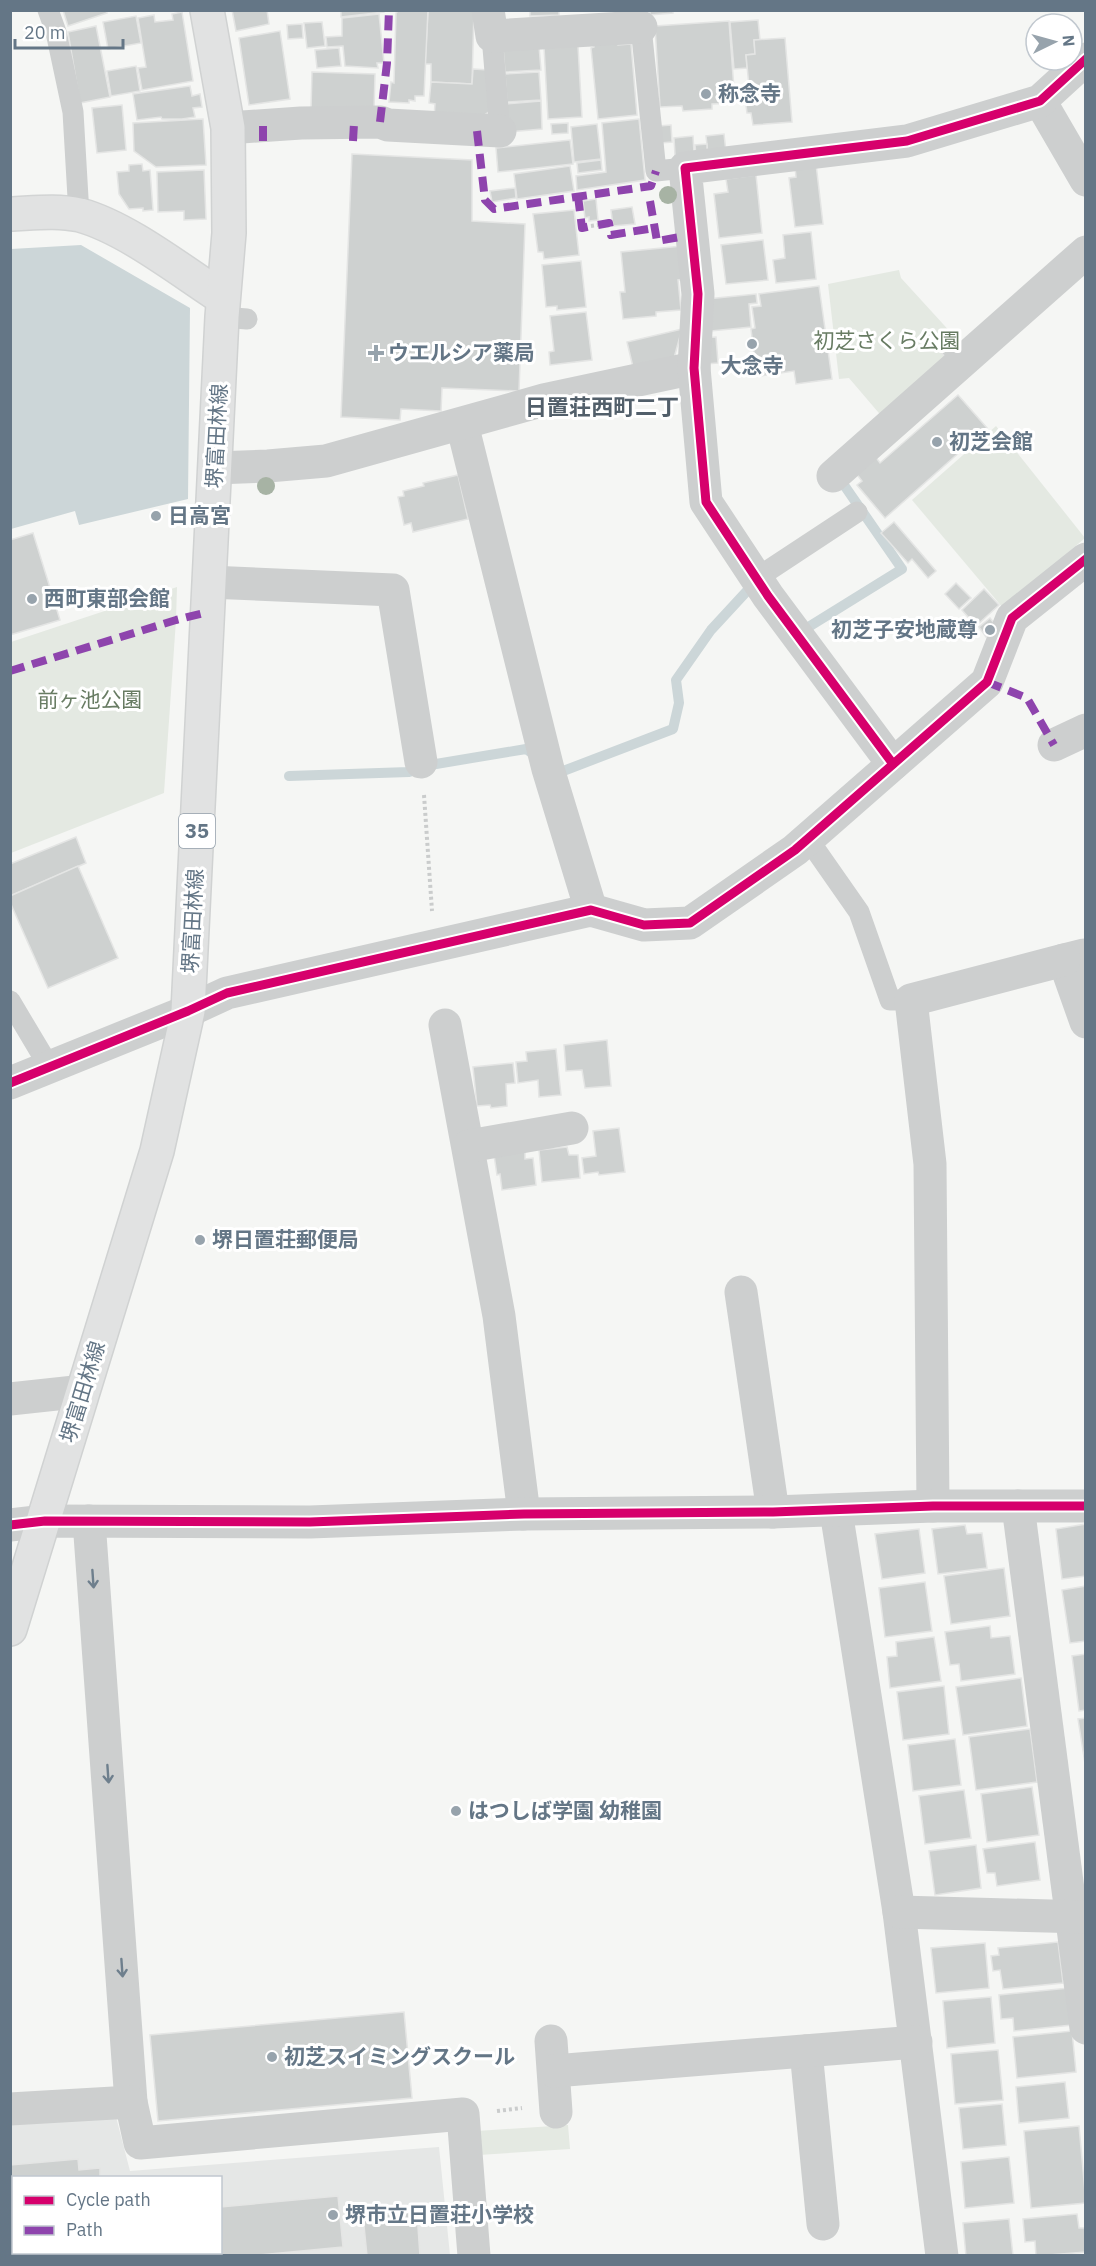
<svg xmlns="http://www.w3.org/2000/svg" width="1096" height="2266" font-family="'IBM Plex Sans','Noto Sans JP',sans-serif">
<rect width="100%" height="100%" fill="#f5f6f4"/>
<path fill="#e5e7e6" fill-rule="evenodd" d="M116,2117L130,2171L439,2147L450,2255H11L10,2122ZM14,2178H220V2252H14Z"/>
<g fill="#e4e9e2">
<path d="M899,270L901,278L964,347L884,419L849,378L839,379L828,284Z"/>
<path d="M996,426L1085,538L1003,608L912,500Z"/>
<path d="M177,587L176,620L164,793L11,853V642Z"/>
<path d="M568,2125L570,2149L479,2155L477,2131Z"/>
</g>
<path fill="#ccd6d8" d="M81,245L190,308L188,499L79,525L75,511L11,529V249Z"/>
<g fill="none" stroke-linecap="round" stroke-linejoin="round">
<g stroke="#ccd6d8" stroke-width="10">
<path d="M801,629L802,631L902,569L844,485"/>
<path d="M553,769L558,773L673,729L679,703L676,680L711,630L747,591L760,592"/>
<path d="M289,776L409,772L436,764L526,749L536,756"/>
</g>
</g>
<g fill="#ced1d0" stroke="#e4e5e4" stroke-width="1.5">
<path d="M63,10H106L107,13L68,26Z"/>
<path d="M232,10H267L269,24L236,31Z"/>
<path d="M341,10H384V12L341,17Z"/>
<path d="M428,10H474L472,84L431,82V64H425Z"/>
<path d="M428,10L424,96H415V101L409,100V103L389,102L391,82L394,83L396,13L398,11Z"/>
<path d="M503,10H559V15L530,16V11Z"/>
<path d="M650,10H673V13L650,15Z"/>
<path d="M182,12L193,81L142,90L138,68L146,67L138,18L154,15L155,22L173,20L172,14Z"/>
<path d="M379,14L384,63H377L378,68L345,66L343,46L327,47L326,37L342,36V18Z"/>
<path d="M136,16L141,43L108,49L103,22Z"/>
<path d="M758,20L760,40H754L755,54L746,55L747,68L734,69L730,22Z"/>
<path d="M729,21L735,103L712,104V109L683,111L682,106L660,107L655,26Z"/>
<path d="M322,22L325,46L307,48L304,23Z"/>
<path d="M302,24L303,38L288,39L287,25Z"/>
<path d="M96,26L110,97L80,103L68,32Z"/>
<path d="M280,31L290,99L249,105L239,38Z"/>
<path d="M785,38L792,122L753,125L751,113H747L745,97H750L746,55L755,54L754,40Z"/>
<path d="M618,42V45L631,44L637,115L598,119L591,48L594,47V44Z"/>
<path d="M539,46L541,70L505,72L503,48Z"/>
<path d="M578,46L582,117L548,119L544,47Z"/>
<path d="M339,48L341,66L317,68L315,50Z"/>
<path d="M136,66L140,91L111,96L107,71Z"/>
<path d="M473,69L489,70L490,111L477,120L434,118L435,104L429,103L431,82L472,84Z"/>
<path d="M312,72L375,74L374,111L311,109Z"/>
<path d="M539,72L541,100L507,102L505,74Z"/>
<path d="M190,86L192,96L200,94L202,107L193,108L195,117L182,119H162L161,117L137,120L133,94Z"/>
<path d="M541,101L542,129L508,132L506,104Z"/>
<path d="M122,105L126,150L97,153L92,108Z"/>
<path d="M203,119L206,165L156,167L134,151L133,123Z"/>
<path d="M639,119L645,180L577,190L576,176L606,172L602,123Z"/>
<path d="M568,123V133L552,134L551,124Z"/>
<path d="M597,124L601,159L574,162L571,127Z"/>
<path d="M671,125L672,142L660,143L659,126Z"/>
<path d="M724,134L726,152L708,154L706,136Z"/>
<path d="M693,136L694,153L675,155L674,138Z"/>
<path d="M570,140L573,164L498,172L496,148Z"/>
<path d="M707,144V155L696,156L695,145Z"/>
<path d="M352,154L472,160V221L525,224L519,391L442,388L441,411L401,409L400,420L341,417Z"/>
<path d="M601,160L602,170L578,173L577,163Z"/>
<path d="M142,164L143,171L150,170L153,210L143,211V208L129,209L119,194L117,172L129,171V165Z"/>
<path d="M816,164L823,224L795,227L789,178L796,177L795,167Z"/>
<path d="M570,166L574,191L517,199L514,174Z"/>
<path d="M204,170L206,219L184,220V211L158,212L157,172Z"/>
<path d="M756,175L762,233L719,238L714,194L728,192L726,179Z"/>
<path d="M515,188L516,198L492,202L490,191Z"/>
<path d="M596,199L598,220L589,221V217L585,218L583,201Z"/>
<path d="M632,207L635,224L613,226L611,210Z"/>
<path d="M574,210L579,255L544,259L543,252H538L533,214Z"/>
<path d="M811,232L816,279L776,283L773,260L785,258L783,235Z"/>
<path d="M763,240L768,280L726,284L721,245Z"/>
<path d="M682,246L685,279L678,280L681,310L656,312V316L623,319L620,292H625L621,252Z"/>
<path d="M581,261L586,307L557,310V306L546,307L542,265Z"/>
<path d="M819,286L832,379L796,384L794,371L761,376L759,362L755,363L751,329L755,328L752,307L761,306L759,294Z"/>
<path d="M756,294L757,303L749,304L751,327L711,331L707,299Z"/>
<path d="M586,312L592,360L550,365L549,352L554,351L550,316Z"/>
<path d="M682,329L674,358L633,367L627,342Z"/>
<path d="M942,332L956,348L946,358L931,341Z"/>
<path d="M716,337L718,363L705,364L702,338Z"/>
<path d="M958,395L987,428L885,518L857,485L862,481L856,473L875,456L880,463Z"/>
<path d="M458,475L468,519L413,532L411,523L404,525L398,497L404,496L403,491L424,486L423,483Z"/>
<path d="M894,522L936,571L928,578L912,559L908,563L881,533Z"/>
<path d="M33,533L60,620L10,635V540Z"/>
<path d="M956,583L971,598L959,609L945,594Z"/>
<path d="M984,589L999,605L976,626L962,610Z"/>
<path d="M990,618L998,628L986,637L979,627Z"/>
<path d="M76,837L86,863L10,896V864Z"/>
<path d="M78,866L118,958L48,988L10,902V896Z"/>
<path d="M607,1040L611,1086L585,1088L582,1070L566,1071L564,1045Z"/>
<path d="M556,1049L561,1095L539,1097L538,1080L518,1083L516,1062L527,1061L526,1052Z"/>
<path d="M513,1063L515,1083L506,1084L507,1106L491,1108L490,1105L477,1106L473,1067Z"/>
<path d="M619,1128L625,1172L599,1175L598,1172L584,1174L582,1158L596,1156L593,1131Z"/>
<path d="M567,1147L569,1155H578L580,1178L542,1182L539,1150Z"/>
<path d="M525,1151V1159L533,1158L536,1185L502,1190L500,1174L497,1175L494,1155Z"/>
<path d="M1086,1524V1576L1062,1579L1056,1529Z"/>
<path d="M965,1525L967,1534L982,1533L987,1568L938,1574L932,1529Z"/>
<path d="M919,1529L925,1573L882,1579L875,1534Z"/>
<path d="M1004,1568L1010,1616L951,1624L944,1576Z"/>
<path d="M925,1582L932,1631L885,1637L879,1588Z"/>
<path d="M1086,1586V1641L1070,1643L1062,1590Z"/>
<path d="M990,1626L991,1638L1010,1636L1015,1674L961,1681L959,1664L950,1665L945,1632Z"/>
<path d="M934,1637L941,1681L890,1688L887,1657L897,1656L896,1642Z"/>
<path d="M1086,1654V1710L1079,1711L1072,1656Z"/>
<path d="M1021,1678L1027,1726L963,1735L956,1687Z"/>
<path d="M944,1686L949,1734L903,1740L897,1692Z"/>
<path d="M1086,1718V1770L1078,1719Z"/>
<path d="M1030,1729L1037,1782L976,1790L969,1737Z"/>
<path d="M955,1739L961,1785L913,1791L908,1745Z"/>
<path d="M1032,1787L1039,1835L987,1842L981,1794Z"/>
<path d="M964,1790L971,1838L925,1844L919,1796Z"/>
<path d="M1035,1842L1040,1880L997,1886L995,1873H987L983,1849Z"/>
<path d="M976,1845L981,1888L935,1895L929,1851Z"/>
<path d="M1058,1942L1063,1983L1003,1989L1000,1970L993,1971L991,1956L999,1955L998,1948Z"/>
<path d="M985,1943L989,1988L936,1993L931,1948Z"/>
<path d="M1069,1988L1072,2025L1014,2031L1013,2018L1001,2019L999,1995Z"/>
<path d="M991,1997L995,2043L947,2048L943,2001Z"/>
<path d="M404,2012L412,2098L158,2121L150,2035Z"/>
<path d="M1072,2031L1076,2072L1017,2078L1013,2037Z"/>
<path d="M998,2050L1003,2100L955,2104L951,2054Z"/>
<path d="M1065,2082L1069,2118L1019,2123L1016,2087Z"/>
<path d="M1002,2104L1006,2145L963,2149L959,2108Z"/>
<path d="M1079,2126L1086,2203L1031,2208L1024,2131Z"/>
<path d="M1009,2157L1014,2203L965,2208L961,2162Z"/>
<path d="M78,2159L79,2170L100,2168V2178H14V2252H106L107,2256H10V2165Z"/>
<path d="M338,2196L343,2247L249,2256H136V2252H220V2207Z"/>
<path d="M417,2212L420,2256H367L363,2216Z"/>
<path d="M1077,2214L1079,2228H1086V2252L1036,2256L1035,2241L1025,2242L1023,2219Z"/>
<path d="M1009,2219L1013,2256H966L963,2223Z"/>
</g>
<g fill="none" stroke-linecap="round" stroke-linejoin="round">
<g stroke="#d2d4d4" stroke-width="36">
<path id="secondary" d="M10,214C34,213 57,210 80,215C127,228 181,271 223,298"/>
</g>
<g stroke="#d0d2d2" stroke-width="36">
<path id="primary" d="M10,1629L157,1151L188,1011L222,317L229,233L228,128L207,10"/>
</g>
<g stroke="#cacccc" stroke-width="4" stroke-dasharray="3 3" stroke-linecap="butt">
<path d="M591,226L598,225"/>
<path d="M424,795L432,911"/>
<path d="M497,2111L522,2108"/>
</g>
<g stroke="#cdcfcf" stroke-width="21">
<path d="M48,10L56,32L73,112L79,215"/>
<path d="M641,27L656,171L685,168"/>
<path d="M492,36L500,131"/>
<path d="M222,317L247,319"/>
<path d="M757,578L857,512"/>
<path d="M808,839L859,912L890,1000H911"/>
<path d="M10,1001L50,1068"/>
</g>
<g stroke="#cdcfcf" stroke-width="33">
<path d="M488,10L492,36L641,27"/>
<path d="M1040,101L1086,180"/>
<path d="M228,128L301,123L380,122L388,125L500,131"/>
<path d="M462,424L548,769L591,910"/>
<path d="M215,468L268,466L326,461L544,400L694,368"/>
<path d="M833,476L1086,252"/>
<path d="M209,582L393,590L421,762"/>
<path d="M1054,745L1086,730"/>
<path d="M893,764L768,596L706,502L694,368L698,294L685,168L907,141L1040,101L1086,59"/>
<path d="M1084,955L1064,960L1086,1022"/>
<path d="M445,1025L499,1316L524,1514"/>
<path d="M10,1083L188,1011L227,993L591,910L644,925L690,923L795,850L987,682L1012,618L1086,559"/>
<path d="M469,1146L572,1128"/>
<path d="M741,1292L773,1512"/>
<path d="M10,1399L84,1391"/>
<path d="M933,1506L930,1164L911,1000L1064,960"/>
<path d="M1018,1506L1086,2028"/>
<path d="M836,1511L899,1912L942,2256"/>
<path d="M89,1521L131,2102"/>
<path d="M10,1525L45,1521L310,1522L524,1514L773,1512L933,1506H1086"/>
<path d="M899,1912L1086,1917"/>
<path d="M551,2041L556,2112"/>
<path d="M806,2051L823,2224"/>
<path d="M554,2071L916,2042"/>
<path d="M10,2109L131,2102L140,2143L463,2114L474,2256"/>
</g>
<use href="#secondary" stroke="#e1e2e2" stroke-width="33"/>
<use href="#primary" stroke="#e1e2e2" stroke-width="33"/>
<g stroke="#8e44ad" stroke-width="8" stroke-dasharray="15 8" stroke-linecap="butt">
<path d="M380,122L387,63L389,10"/>
<path d="M263,126V141"/>
<path d="M477,131L485,200L494,209L651,186L656,171"/>
<path d="M353,141L354,123"/>
<path d="M578,196L582,228L591,226"/>
<path d="M650,201L657,241L680,237"/>
<path d="M598,225L609,223L611,235L654,228"/>
<path d="M10,671L176,620L208,612"/>
<path d="M987,682L1027,698L1054,745"/>
</g>
<g stroke="#fff" stroke-width="13">
<g id="cycleway">
<path d="M893,764L768,596L706,502L694,368L698,294L685,168L907,141L1040,101L1086,59"/>
<path d="M10,1083L188,1011L227,993L591,910L644,925L690,923L795,850L987,682L1012,618L1086,559"/>
<path d="M10,1525L45,1521L310,1522L524,1514L773,1512L933,1506H1086"/>
</g>
</g>
<use href="#cycleway" stroke="#d6006c" stroke-width="9"/>
</g>
<g fill="#a7b3a4">
<circle cx="668" cy="195" r="9"/>
<circle cx="266" cy="486" r="9"/>
</g>
<defs><path id="oneway-shaft" d="M-6 0H5M1.5-3L5.5 0L1.5 3" fill="none" stroke-width="1.6" stroke-linecap="round" stroke-linejoin="round" transform="scale(1.5)"/></defs>
<g stroke="#6e7f8d">
<use href="#oneway-shaft" transform="translate(93 1579) rotate(86)"/>
<use href="#oneway-shaft" transform="translate(108 1774) rotate(86)"/>
<use href="#oneway-shaft" transform="translate(122 1968) rotate(86)"/>
</g>
<g fill="#97a3ac" stroke="#fff" stroke-width="2">
<circle cx="706" cy="94" r="6"/>
<circle cx="752" cy="344" r="6"/>
<path d="M373 344h6v6h6v6h-6v6h-6v-6h-6v-6h6z"/>
<circle cx="937" cy="442" r="6"/>
<circle cx="156" cy="516" r="6"/>
<circle cx="32" cy="599" r="6"/>
<circle cx="990" cy="630" r="6"/>
<circle cx="200" cy="1240" r="6"/>
<circle cx="456" cy="1811" r="6"/>
<circle cx="272" cy="2057" r="6"/>
<circle cx="333" cy="2215" r="6"/>
</g>
<g text-anchor="middle" stroke-width="6" stroke-linejoin="round" paint-order="stroke">
<rect fill="#fff" stroke="#929faa" stroke-width="1.5" x="179" y="814" width="36" height="34" rx="4.5"/>
<g font-size="20" font-weight="bold" fill="#647686">
<text x="197" y="838">35</text>
</g>
<g font-size="21" font-weight="bold" fill="#647686" stroke="#fff" text-anchor="start">
<text x="718" y="101">称念寺</text>
<text x="388" y="360">ウエルシア薬局</text>
<text x="752" y="373" text-anchor="middle">大念寺</text>
<text x="949" y="449">初芝会館</text>
<text x="168" y="523">日高宮</text>
<text x="44" y="606">西町東部会館</text>
<text x="978" y="637" text-anchor="end">初芝子安地蔵尊</text>
<text x="212" y="1247">堺日置荘郵便局</text>
<text x="468" y="1818">はつしば学園 幼稚園</text>
<text x="284" y="2064">初芝スイミングスクール</text>
<text x="345" y="2222">堺市立日置荘小学校</text>
</g>
<g font-size="21" fill="#687c63" stroke="#fff">
<text x="887" y="348">初芝さくら公園</text>
<text x="90" y="707">前ヶ池公園</text>
</g>
<g font-size="21" fill="#647686" stroke="#fff">
<text transform="translate(217 436) rotate(-87)" y="7">堺富田林線</text>
<text transform="translate(193 921) rotate(-87)" y="7">堺富田林線</text>
<text transform="translate(83 1392) rotate(-73)" y="7">堺富田林線</text>
</g>
<g font-size="22" font-weight="bold" fill="#525f6a" stroke="#fff">
<text x="602" y="415">日置荘西町二丁</text>
</g>
</g>
<rect width="1096" height="2266" fill="none" stroke="#647686" stroke-width="24"/>
<rect x="12" y="2176" width="210" height="78" fill="#ffffff" stroke="#c1c8cf" stroke-width="1.5"/>
<rect x="24" y="2196" width="30" height="9" fill="#d6006c" stroke="#c1c8cf" stroke-width="1.5"/>
<text x="66" y="2206" font-size="18" fill="#647686">Cycle path</text>
<rect x="24" y="2226" width="30" height="9" fill="#8e44ad" stroke="#c1c8cf" stroke-width="1.5"/>
<text x="66" y="2236" font-size="18" fill="#647686">Path</text>
<g transform="translate(1054 42) rotate(85)"><circle r="28" fill="#ffffff" stroke="#c1c8cf" stroke-width="1.5"/>
<path d="M0-4.5L10 22L0 15L-10 22Z" fill="#97a3ac"/>
<text y="-9" font-size="16" font-weight="bold" text-anchor="middle" fill="#647686">N</text>
</g>
<path d="M15 39v9h108v-9" fill="none" stroke="#647686" stroke-width="3"/>
<text x="24" y="39" font-size="18" fill="#647686" stroke="#ffffff" stroke-width="4.5" paint-order="stroke">20 m</text>
</svg>
